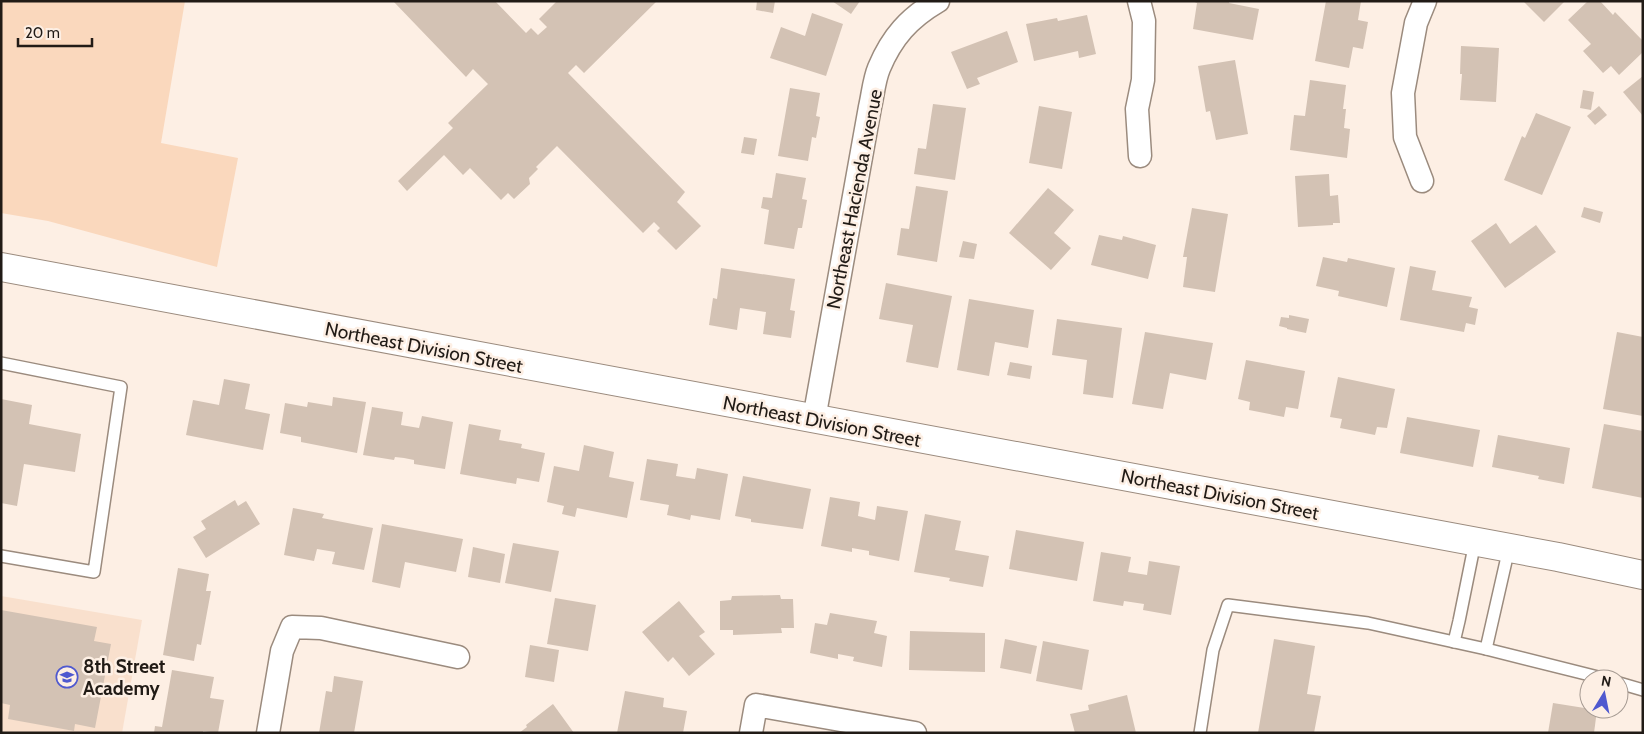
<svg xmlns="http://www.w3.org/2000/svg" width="1644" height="734" font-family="Cabin,sans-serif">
<rect width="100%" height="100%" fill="#fdefe4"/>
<path fill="#f9e0cd" d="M1,596L142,620L122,733H1Z"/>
<path fill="#fad8bd" d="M1,1H185L161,143L238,158L217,267L48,221L1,213Z"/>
<g fill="#d3c2b4">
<path d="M393,1H495L526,33L531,28L538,35L547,27L539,19L557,1H657L584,73L576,65L568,73L685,192L677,202L701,226L676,250L657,231L660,228L654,222L643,233L557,146L536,167L538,169L529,178L530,184L514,199L508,193L501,200L470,168L463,175L444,155L407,191L398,181L453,128L448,123L488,84L473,69L466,77Z"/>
<path d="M757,1H775L773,13L756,10Z"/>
<path d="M832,1H860L851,14Z"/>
<path d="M1192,1H1229V3L1259,9L1253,40L1193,29L1197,3Z"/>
<path d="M1326,1H1361L1358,20L1368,22L1363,49L1353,47L1349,68L1315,61Z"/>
<path d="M1523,1H1565L1544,22Z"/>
<path d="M1588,1H1600L1613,15L1615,12L1643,41V52L1619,75L1611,66L1603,73L1583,51L1591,44L1568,20Z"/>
<path d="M812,13L843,24L826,76L770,58L781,27L805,36Z"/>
<path d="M1087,15L1096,54L1079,58L1078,51L1034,61L1026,24L1057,18L1058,21Z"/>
<path d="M1007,31L1018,62L977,78L980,84L967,89L951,52Z"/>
<path d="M1461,46L1499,48L1496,102L1460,100L1462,74H1460Z"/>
<path d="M1235,60L1248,134L1216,140L1210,111L1206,112L1198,66Z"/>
<path d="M1643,76V116L1623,92Z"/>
<path d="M1310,80L1346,85L1343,109H1346L1344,128L1350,129L1347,158L1290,150L1294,115L1305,116Z"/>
<path d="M790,88L820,93L816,116L820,117L816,138L812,137L808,161L778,156Z"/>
<path d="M1583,90L1594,92L1591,110L1580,108Z"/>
<path d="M933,104L966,108L955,180L914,174L918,148L926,149Z"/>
<path d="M1039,106L1072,112L1062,169L1029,163Z"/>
<path d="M1599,106L1607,115L1595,125L1587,116Z"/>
<path d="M1536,113L1571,127L1542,195L1504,180L1522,136L1525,138Z"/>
<path d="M744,137L757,139L754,155L741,153Z"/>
<path d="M776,173L806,178L802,199L807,200L802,228H798L794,249L764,244L769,210L761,208L763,197L772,198Z"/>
<path d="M1329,174L1330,196L1338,195L1340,223H1333V225L1298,227L1295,176Z"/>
<path d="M916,186L948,191L937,262L897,255L901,228L909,229Z"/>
<path d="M1048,188L1074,210L1054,233L1071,248L1051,270L1009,233Z"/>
<path d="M1584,207L1603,212L1600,223L1581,217Z"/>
<path d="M1192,208L1228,214L1215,292L1183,287L1187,257H1183Z"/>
<path d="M1496,223L1510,244L1536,225L1556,252L1505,288L1471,241Z"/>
<path d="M1099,235L1122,240L1123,236L1156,245L1148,279L1091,265Z"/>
<path d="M963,241L977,244L974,259L959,257Z"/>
<path d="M1323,257L1347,262L1348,258L1395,268L1387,307L1338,296L1339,291L1316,286Z"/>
<path d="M1410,266L1436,271L1432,290L1472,297L1469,307L1478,309L1475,325L1466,323L1464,332L1400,320Z"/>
<path d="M721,268L795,279L790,310L795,311L791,338L763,334L766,312L740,308L737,330L709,325L713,298L717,299Z"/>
<path d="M886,283L952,296L938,368L906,362L913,325L879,319Z"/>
<path d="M969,299L1034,310L1028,348L995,342L989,376L957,370Z"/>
<path d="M1289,315L1309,319L1306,333L1287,329V328L1279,326L1281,317L1289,318Z"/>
<path d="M1057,319L1122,328L1113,398L1083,394L1087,360L1052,355Z"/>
<path d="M1145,332L1213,343L1206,380L1170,373L1163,409L1132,404Z"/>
<path d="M1617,332L1643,337V416L1603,409Z"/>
<path d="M1246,360L1305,371L1298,409L1286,407L1284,417L1249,410L1250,402L1238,399Z"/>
<path d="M1010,362L1032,366L1030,379L1007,375Z"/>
<path d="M1338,377L1395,389L1387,428L1377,427L1375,435L1340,428L1342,419L1330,417Z"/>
<path d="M224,379L250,384L245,409L270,414L263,450L186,435L193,400L219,405Z"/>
<path d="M333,397L366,402L357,453L301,442V437L280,433L285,403L307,407L308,402L332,406Z"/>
<path d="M1,399L32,405L29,424L81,434L75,472L24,464L17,506L1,503Z"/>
<path d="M372,407L403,412L401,425L419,428L422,416L453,422L445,469L414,464V460L404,458L395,457L394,460L363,455Z"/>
<path d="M1407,417L1480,430L1473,467L1400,453Z"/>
<path d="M469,424L501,430L499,440L522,444L521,448L545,453L539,482L517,478L516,484L460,474Z"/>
<path d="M1604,424L1643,431V498L1592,488Z"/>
<path d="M1498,435L1570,448L1564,484L1538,479L1539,476L1492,467Z"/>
<path d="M584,445L614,452L609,477L634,482L627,518L577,508L575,517L562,514L564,506L547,502L554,466L579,471Z"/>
<path d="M647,459L678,464L676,476L695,479L697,468L728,474L720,520L691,515L690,520L667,515L669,505L640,500Z"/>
<path d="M743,476L811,489L803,529L751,522V519L735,516Z"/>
<path d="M830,497L860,502L858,516L875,520L877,506L908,511L899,561L869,555V551L852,548V552L821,546Z"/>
<path d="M235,500L238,506L246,501L260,524L206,558L193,537L206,529L201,521Z"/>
<path d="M293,508L324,514L322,518L373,528L364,570L332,564L335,552L317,549L314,561L284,555Z"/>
<path d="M925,514L961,521L955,550L989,556L983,587L949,581L950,578L914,572Z"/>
<path d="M382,524L463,539L456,572L405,562L400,588L372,582Z"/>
<path d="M1016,530L1084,542L1077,581L1009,569Z"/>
<path d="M513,543L559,551L551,592L505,583Z"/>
<path d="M473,547L505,554L500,583L468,577Z"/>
<path d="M1101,552L1131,557L1128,572L1147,575L1149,561L1180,566L1171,615L1143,610L1144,604L1124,601L1123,606L1093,601Z"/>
<path d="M178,568L209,574L206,591H211L201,645L197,644L194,661L163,655Z"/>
<path d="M780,595L781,599H793L794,628H781L782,633L733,635V630H720V601L731,600L732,596Z"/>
<path d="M555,598L596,605L588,651L547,644Z"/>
<path d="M679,601L705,632L699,636L715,654L689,676L673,657L668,662L642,632Z"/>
<path d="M1,610L97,627L94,641L111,644L95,728L75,724L74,731L8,719L10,705L1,703Z"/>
<path d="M830,613L877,621L874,633L887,636L882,667L853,661L854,657L838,654V659L810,653L815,623L827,625Z"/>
<path d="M910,631L985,633V672L909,670Z"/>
<path d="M1005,639L1037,646L1031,674L1000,668Z"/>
<path d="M1274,639L1315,646L1307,694L1321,696L1314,733H1258Z"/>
<path d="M1043,641L1089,650L1082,690L1036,681Z"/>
<path d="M530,645L559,650L554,682L525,677Z"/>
<path d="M172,670L214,677L210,698L224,700L218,733L203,731V733H154L155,726L162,727Z"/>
<path d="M334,676L363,681L354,733H319L326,691L332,692Z"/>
<path d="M625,691L664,698L663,707L687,711L683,733H617Z"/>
<path d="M1127,695L1136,733H1075L1070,714L1089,710L1088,705Z"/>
<path d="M1553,703L1597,710L1594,733H1548Z"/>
<path d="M553,704L574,733H519L527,727L526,725Z"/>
</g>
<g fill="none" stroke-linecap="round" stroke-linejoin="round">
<g stroke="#9b8b7e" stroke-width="14">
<g id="service">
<path d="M1,363L121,387L94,572L1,556"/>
<path d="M1454,642L1459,621L1475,542"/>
<path d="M1486,649L1509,548"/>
<path d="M1619,683L1643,690"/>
<path d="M1200,733L1213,650L1228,605L1368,623L1486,649L1606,679"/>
</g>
</g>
<g stroke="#9b8b7e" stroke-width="25">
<g id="minor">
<path d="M1139,1L1144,21L1143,80L1137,109L1140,156"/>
<path d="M1422,181L1405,137L1403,93L1416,23L1425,1"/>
<path d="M814,419L870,107C873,94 874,80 879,68C892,37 909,18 938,1"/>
<path d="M268,733L282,651L292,627L321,628L458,657"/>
<path d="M751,733L756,705L915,733"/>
</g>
</g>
<g stroke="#9b8b7e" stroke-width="30">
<path id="tertiary" d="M1,267L1558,557L1643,575"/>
</g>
<use href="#service" stroke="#fff" stroke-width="11"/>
<use href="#minor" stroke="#fff" stroke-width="22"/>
<use href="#tertiary" stroke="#fff" stroke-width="28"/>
</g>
<defs>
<g id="school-ring" transform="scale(1.125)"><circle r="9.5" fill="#fdefe4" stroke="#4f59cf" stroke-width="1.5"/><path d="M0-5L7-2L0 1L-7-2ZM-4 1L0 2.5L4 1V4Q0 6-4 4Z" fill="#4f59cf"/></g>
</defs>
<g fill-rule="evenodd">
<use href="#school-ring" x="67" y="677"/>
</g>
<g text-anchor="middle" stroke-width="5" stroke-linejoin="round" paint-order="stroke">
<g font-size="19" fill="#211b16" stroke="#fdefe4">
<text transform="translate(854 199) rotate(-79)" y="7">Northeast Hacienda Avenue</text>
<text transform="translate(424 347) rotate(11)" y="7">Northeast Division Street</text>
<text transform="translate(822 421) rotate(11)" y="7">Northeast Division Street</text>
<text transform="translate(1220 494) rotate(11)" y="7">Northeast Division Street</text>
</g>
<g font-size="19" font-weight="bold" fill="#211b16" stroke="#fdefe4" text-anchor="start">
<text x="83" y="673">8th Street<tspan x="83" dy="22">Academy</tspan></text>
</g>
</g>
<rect width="1644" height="734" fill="none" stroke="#211b16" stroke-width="5"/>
<g transform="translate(1604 694) rotate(10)"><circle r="24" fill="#fdefe4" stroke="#a59a92"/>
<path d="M0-4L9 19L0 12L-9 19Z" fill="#4f59cf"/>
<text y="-8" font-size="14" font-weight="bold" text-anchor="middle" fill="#211b16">N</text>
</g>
<path d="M18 38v8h74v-8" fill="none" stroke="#211b16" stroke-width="2.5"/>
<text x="25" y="38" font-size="15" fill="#211b16" stroke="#fdefe4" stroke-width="4" paint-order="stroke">20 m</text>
</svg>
